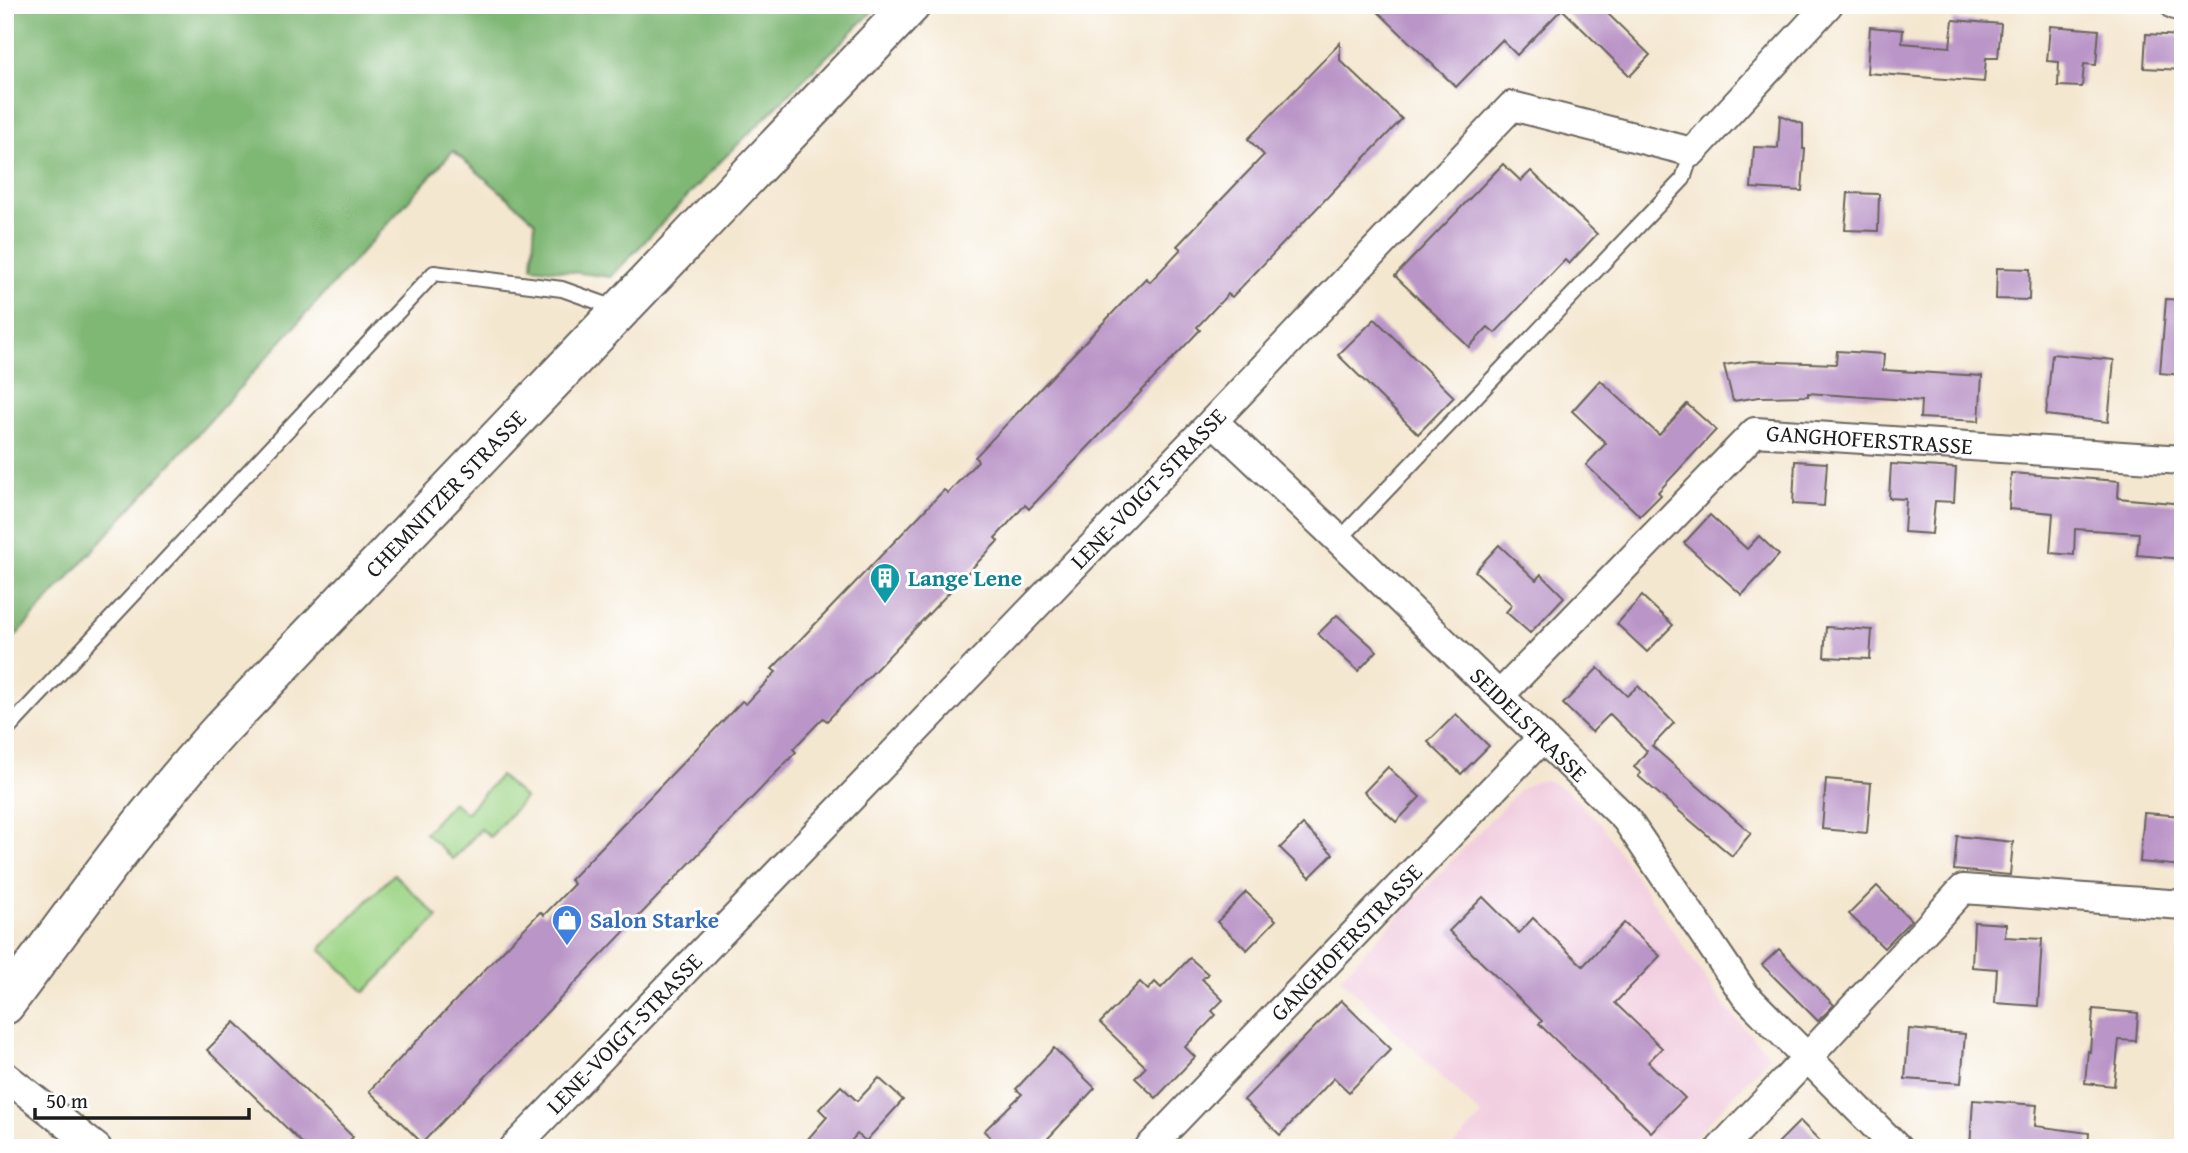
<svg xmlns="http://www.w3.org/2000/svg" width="2188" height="1153" font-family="'Gentium Book Plus',serif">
<rect width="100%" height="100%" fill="#fff"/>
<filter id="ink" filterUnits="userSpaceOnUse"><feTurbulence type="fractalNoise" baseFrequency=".0143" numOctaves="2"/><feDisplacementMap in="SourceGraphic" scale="14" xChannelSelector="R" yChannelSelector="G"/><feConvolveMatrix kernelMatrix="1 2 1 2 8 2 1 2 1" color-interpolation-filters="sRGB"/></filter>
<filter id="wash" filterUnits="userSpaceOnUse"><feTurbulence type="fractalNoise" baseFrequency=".00686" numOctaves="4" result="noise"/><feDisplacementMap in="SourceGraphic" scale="28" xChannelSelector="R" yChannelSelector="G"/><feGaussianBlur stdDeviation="1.57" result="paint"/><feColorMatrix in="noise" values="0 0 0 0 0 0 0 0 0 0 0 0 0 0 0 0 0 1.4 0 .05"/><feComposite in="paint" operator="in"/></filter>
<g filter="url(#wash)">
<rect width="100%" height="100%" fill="#f4e7d0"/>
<path fill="#f2cfe0" d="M1547,780L1568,791L1599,822L1725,1007L1770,1056L1685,1148H1455L1453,1146L1482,1116L1340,978L1519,790L1534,782Z"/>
<g fill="#9fd688" stroke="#5e7952" stroke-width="2">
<path d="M500,776L525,798L490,837L481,829L453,859L425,833L453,802L466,813Z"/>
<path d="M394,874L438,917L365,992L320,949Z"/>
</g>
<path fill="#7fb774" stroke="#4e6a48" stroke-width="2" d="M5,5H879L721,161L611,277L532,267L535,221L453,151L5,648Z"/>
<g id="blocks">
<g fill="#ba95c7">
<path d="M1371,5H1599L1650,55L1630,76L1562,9L1517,55L1502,40L1456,87Z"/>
<path d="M1953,20L2001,24L1998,58H1986L1984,82L1867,73L1870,27L1903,30L1902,43L1950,47Z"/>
<path d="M2050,26L2099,30L2096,65L2084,64L2082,87L2058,86L2059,62L2047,61Z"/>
<path d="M2146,34L2183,36V70L2144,68Z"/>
<path d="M1340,43V60L1402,119L1232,297L1228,294L1197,327L1200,330L1029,509L1025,505L995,538L998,541L827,721L823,718L793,749L796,752L422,1143L369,1091L540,912L544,915L574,884L570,880L742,701L746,704L776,672L772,669L944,490L948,493L978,461L975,457L1146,278L1150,282L1181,249L1177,246L1264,155L1248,139Z"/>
<path d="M1780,115L1803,124V149H1805L1802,191L1751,188L1754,147L1778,148Z"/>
<path d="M1503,164L1521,181L1531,171L1597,234L1569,264L1565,260L1495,333L1488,327L1469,347L1395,276Z"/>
<path d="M1848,193L1879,194L1878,231L1845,230Z"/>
<path d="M1997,268L2030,269L2029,300L1996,299Z"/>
<path d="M2166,299L2183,300V375L2160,373Z"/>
<path d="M1375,319L1454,397L1418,434L1338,355Z"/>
<path d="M1837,351L1884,354L1883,370L1982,376L1979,421L1920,418L1921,401L1808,393V396L1759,397L1733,401L1724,365L1751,361L1836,364Z"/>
<path d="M2052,354L2114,360L2108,422L2046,415Z"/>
<path d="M1600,380L1659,435L1687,404L1716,430L1658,492L1661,495L1640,516L1586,465L1606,443L1572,411Z"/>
<path d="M1795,461L1827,463L1824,506L1793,504Z"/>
<path d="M1891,464L1956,468L1954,502L1935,501L1932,534L1904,532L1906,499L1889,498Z"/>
<path d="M2011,473L2119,481L2118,498L2183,504V559L2137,555L2139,533L2075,529L2074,555L2050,553L2053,513L2009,509Z"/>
<path d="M1710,515L1747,549L1759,536L1779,555L1742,595L1684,543Z"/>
<path d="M1499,545L1536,580L1541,574L1564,597L1530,633L1506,612L1512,605L1475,571Z"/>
<path d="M1642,596L1673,625L1647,652L1617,624Z"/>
<path d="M1337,615L1377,651L1358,671L1318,634Z"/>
<path d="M1826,627L1872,630L1870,659L1824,657Z"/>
<path d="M1598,668L1627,696L1638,686L1674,723L1652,746L1751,833L1732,856L1638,776L1641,773L1634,767L1647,751L1610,714L1592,732L1563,704Z"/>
<path d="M1456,714L1489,746L1461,774L1428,742Z"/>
<path d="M1388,767L1420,797L1396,822L1364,792Z"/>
<path d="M1826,779L1871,783L1867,833L1822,829Z"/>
<path d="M2144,813L2183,816V866L2140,862Z"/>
<path d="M1303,825L1333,854L1310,877L1280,848Z"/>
<path d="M1957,836L2013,842L2010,875L1954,870Z"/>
<path d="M1877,886L1911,920L1884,948L1849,914Z"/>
<path d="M1246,892L1276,920L1247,950L1217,922Z"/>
<path d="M1483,897L1519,933L1533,918L1583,966L1624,923L1660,956L1615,1003L1662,1048L1648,1062L1685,1098L1651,1132L1539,1024L1542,1021L1449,931Z"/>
<path d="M1974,922L2006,924L2005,937L2042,939L2038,1006L1995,1003L1997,969L1972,967Z"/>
<path d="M1779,949L1834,1005L1818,1021L1762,965Z"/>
<path d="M1190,958L1208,974L1202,979L1223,1000L1212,1011L1216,1015L1185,1047L1195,1057L1156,1098L1135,1078L1146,1067L1100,1023L1140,982L1148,990L1155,982L1161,988Z"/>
<path d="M1341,1000L1391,1049L1349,1092L1334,1078L1280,1135L1244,1100Z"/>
<path d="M2093,1009L2138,1013L2136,1041L2119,1040L2114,1086L2085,1083L2088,1051L2090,1052Z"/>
<path d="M235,1022L353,1137L342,1148H307L207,1050Z"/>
<path d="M1909,1029L1965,1034L1961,1083L1905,1079Z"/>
<path d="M1054,1048L1095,1088L1039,1148H1000L984,1131L1022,1094L1016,1089Z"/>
<path d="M879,1078L903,1100L866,1141L857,1134L845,1148H800L827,1117L819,1109L841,1086L857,1101Z"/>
<path d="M1973,1100L2037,1105L2035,1126L2089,1133L2088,1148H1970Z"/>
<path d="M1800,1121L1827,1148H1773Z"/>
</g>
</g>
</g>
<g filter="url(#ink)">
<use href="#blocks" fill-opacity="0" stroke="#68635b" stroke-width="2"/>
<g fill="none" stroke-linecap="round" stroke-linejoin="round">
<g stroke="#68635b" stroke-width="18">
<g id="service">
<path d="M1339,540L1683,179L1692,152"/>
<path d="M5,732L434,273L562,289L618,309"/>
</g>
</g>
<g stroke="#68635b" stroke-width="32">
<g id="minor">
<path d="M2175,5L2183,6"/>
<path id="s1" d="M1213,421L1339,540L1626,819L1745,995L1897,1148"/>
<path id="s2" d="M1500,695L1755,432L2183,460"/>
<path d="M5,1076L97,1148"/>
<path id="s3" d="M514,1148L1213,421L1512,106L1692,152L1828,5"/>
<path id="s4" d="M1149,1148L1543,737"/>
<path d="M1721,1148L1807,1058L1963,889L2183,905"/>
</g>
</g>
<g stroke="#68635b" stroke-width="42">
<g id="secondary">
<path id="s5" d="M5,1005C75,911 142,816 221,729L911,5"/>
</g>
</g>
<use href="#service" stroke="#fff" stroke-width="14"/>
<use href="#minor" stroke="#fff" stroke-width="28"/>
<use href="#secondary" stroke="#fff" stroke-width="38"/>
</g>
</g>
<defs>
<g id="building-pin" transform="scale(1.575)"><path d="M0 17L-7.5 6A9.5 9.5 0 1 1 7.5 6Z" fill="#0f9aa8" stroke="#fff"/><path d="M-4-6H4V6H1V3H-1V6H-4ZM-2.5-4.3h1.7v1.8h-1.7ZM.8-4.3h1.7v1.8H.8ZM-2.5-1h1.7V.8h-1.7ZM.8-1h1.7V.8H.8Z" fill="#fff"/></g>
<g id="shop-pin" transform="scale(1.575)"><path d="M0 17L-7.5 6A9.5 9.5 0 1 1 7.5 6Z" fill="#3f7fe0" stroke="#fff"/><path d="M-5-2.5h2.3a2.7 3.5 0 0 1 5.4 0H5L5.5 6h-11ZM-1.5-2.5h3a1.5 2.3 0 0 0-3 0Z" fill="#fff"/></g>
</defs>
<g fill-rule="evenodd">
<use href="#building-pin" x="885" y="578"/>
<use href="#shop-pin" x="567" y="920"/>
</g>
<g text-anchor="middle" stroke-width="6" stroke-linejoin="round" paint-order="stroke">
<g font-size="23" fill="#1c1c1c" stroke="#fff">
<text dy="8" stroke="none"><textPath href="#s2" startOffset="481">GANGHOFERSTRASSE</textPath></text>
<text dy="8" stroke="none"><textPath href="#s3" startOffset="915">LENE-VOIGT-STRASSE</textPath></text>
<text dy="8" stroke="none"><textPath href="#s5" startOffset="676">CHEMNITZER STRASSE</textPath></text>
<text dy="8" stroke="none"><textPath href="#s1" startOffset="438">SEIDELSTRASSE</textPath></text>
<text dy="8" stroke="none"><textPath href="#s4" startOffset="285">GANGHOFERSTRASSE</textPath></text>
<text dy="8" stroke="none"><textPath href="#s3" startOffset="159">LENE-VOIGT-STRASSE</textPath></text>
</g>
<g font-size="23" font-weight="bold" fill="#0d838f" stroke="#fff" text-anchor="start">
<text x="908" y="586">Lange Lene</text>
</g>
<g font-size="23" font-weight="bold" fill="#366cbe" stroke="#fff" text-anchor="start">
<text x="590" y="928">Salon Starke</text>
</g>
</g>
<rect width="2188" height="1153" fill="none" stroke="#fff" stroke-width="28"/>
<path d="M35 1108v10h214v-10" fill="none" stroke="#1c1c1c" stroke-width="3.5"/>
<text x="46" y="1108" font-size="21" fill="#1c1c1c" stroke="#ffffff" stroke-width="5" paint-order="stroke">50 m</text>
</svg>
